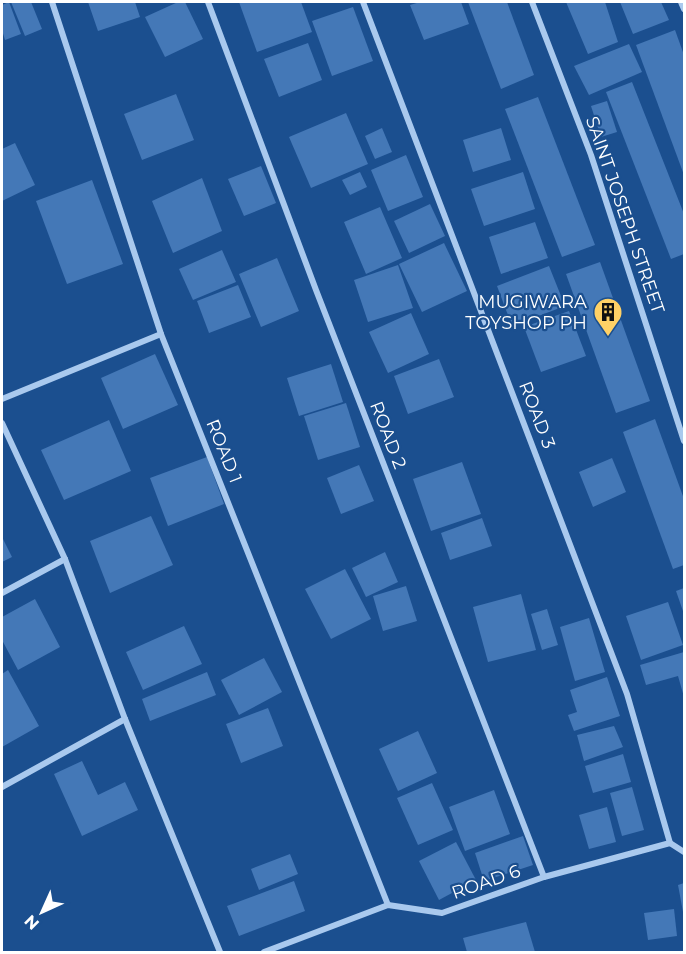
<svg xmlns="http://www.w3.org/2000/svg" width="686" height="954" font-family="Montserrat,sans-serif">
<rect width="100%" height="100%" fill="#1b4f8f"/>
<g fill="#4478b7">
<path d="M9,2L21,34L5,40L2,30V5Z"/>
<path d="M11,2H31L42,29L25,36Z"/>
<path d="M88,2H135L140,17L98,31Z"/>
<path d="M178,2H185L203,39L165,57L145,17Z"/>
<path d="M239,2H301L312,32L257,52Z"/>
<path d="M420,2H461L469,24L424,40L410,5Z"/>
<path d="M468,2H507L534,75L501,89Z"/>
<path d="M566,2H605L618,42L588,54Z"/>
<path d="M620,2H661L669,20L633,34Z"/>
<path d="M353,7L373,61L332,76L312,21Z"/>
<path d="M675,30L684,55V175L636,45Z"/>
<path d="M308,43L322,80L279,97L264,59Z"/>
<path d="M629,44L642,72L589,95L574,66Z"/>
<path d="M632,82L684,214V254L671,259L606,92Z"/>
<path d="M176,94L194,140L142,160L124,114Z"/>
<path d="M538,97L595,245L562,257L505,109Z"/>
<path d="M607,101L617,132L601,137L591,106Z"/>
<path d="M346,113L368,164L311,188L289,137Z"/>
<path d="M382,128L392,152L375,159L365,136Z"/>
<path d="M501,128L511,160L473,172L463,140Z"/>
<path d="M15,143L35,185L2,201V149Z"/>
<path d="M406,155L423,197L388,211L371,170Z"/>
<path d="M261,166L276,203L244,216L228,179Z"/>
<path d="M360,172L367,187L350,195L342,180Z"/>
<path d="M523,172L535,209L484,226L471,189Z"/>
<path d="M202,178L222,231L173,253L152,201Z"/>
<path d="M92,180L123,264L67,284L36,201Z"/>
<path d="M430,204L445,236L409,253L394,221Z"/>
<path d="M380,207L402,258L366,274L344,222Z"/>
<path d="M535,222L548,258L501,274L489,237Z"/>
<path d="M444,243L467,291L422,312L399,264Z"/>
<path d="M222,250L236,282L193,300L179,269Z"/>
<path d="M277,258L299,311L261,327L239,274Z"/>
<path d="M600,262L650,401L616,413L566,274Z"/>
<path d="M398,265L413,308L368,322L354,280Z"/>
<path d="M549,266L565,306L512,326L497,286Z"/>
<path d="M238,285L251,317L209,333L197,301Z"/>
<path d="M569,311L586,356L541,372L524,327Z"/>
<path d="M411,313L429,354L388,373L369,332Z"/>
<path d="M155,354L178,405L123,429L101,378Z"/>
<path d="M439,359L454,397L408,414L394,376Z"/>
<path d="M331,364L343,402L299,416L287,378Z"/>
<path d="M346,403L360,447L318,460L304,416Z"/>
<path d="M655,419L684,499V565L673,569L623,432Z"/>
<path d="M109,420L131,471L64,500L41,450Z"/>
<path d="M207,457L224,504L168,526L150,478Z"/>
<path d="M612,458L626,492L593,507L579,472Z"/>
<path d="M462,462L481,514L431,531L413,479Z"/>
<path d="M359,465L374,501L341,514L327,478Z"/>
<path d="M151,516L173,565L110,593L90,541Z"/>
<path d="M482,518L492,546L450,560L441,533Z"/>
<path d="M2,537L12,557L2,562Z"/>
<path d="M385,552L398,582L366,597L352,568Z"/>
<path d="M345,569L371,619L331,639L305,589Z"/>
<path d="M406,586L417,621L383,631L373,596Z"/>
<path d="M684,588V614L676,591Z"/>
<path d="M521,594L536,650L488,662L473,607Z"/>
<path d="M35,599L60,647L18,670L2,640V617Z"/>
<path d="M668,602L683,645L641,660L626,616Z"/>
<path d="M547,609L558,645L542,650L531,614Z"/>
<path d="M589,618L605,672L575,681L560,627Z"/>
<path d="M184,626L202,664L143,690L126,652Z"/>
<path d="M684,652V697L678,676L646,685L640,665Z"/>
<path d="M264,658L282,692L239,715L221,680Z"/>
<path d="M8,670L39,726L2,747V674Z"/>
<path d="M207,672L216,695L150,721L142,699Z"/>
<path d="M607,677L620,716L574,731L568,715L577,712L570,690Z"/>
<path d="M268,708L283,746L241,763L226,724Z"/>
<path d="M614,726L623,747L584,761L577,735Z"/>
<path d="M418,731L437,773L398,791L379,749Z"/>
<path d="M623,754L631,782L593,793L585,766Z"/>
<path d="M82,761L98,795L125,782L138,810L82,836L54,774Z"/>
<path d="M432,783L453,830L418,845L397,798Z"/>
<path d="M632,787L644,830L622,836L610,793Z"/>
<path d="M494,790L510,834L465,851L449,807Z"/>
<path d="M607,807L616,842L589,849L579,815Z"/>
<path d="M523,836L533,865L484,881L475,853Z"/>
<path d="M456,842L476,880L439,900L419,861Z"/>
<path d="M290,854L298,874L259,890L251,869Z"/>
<path d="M294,881L305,911L239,936L227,906Z"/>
<path d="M684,883V912H683L678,885Z"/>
<path d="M674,909L677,936L648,940L644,913Z"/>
<path d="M526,922L535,952H467L463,938Z"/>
</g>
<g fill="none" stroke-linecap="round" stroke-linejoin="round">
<g stroke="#a9c9ee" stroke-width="6">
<path d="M52,2L161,334L388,905"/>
<path d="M208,2L316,290L544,877"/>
<path d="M363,2L627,694L670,843"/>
<path d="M532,2L591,155L684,441"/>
<path d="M681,2L684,9"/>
<path d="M2,399L161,334"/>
<path d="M2,423L65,559L125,719L220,952"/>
<path d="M2,593L65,559"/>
<path d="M2,787L125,719"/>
<path d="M264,952L388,905L442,913L544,877L670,843L684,852"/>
</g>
</g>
<defs>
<g id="building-pin" transform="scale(1.5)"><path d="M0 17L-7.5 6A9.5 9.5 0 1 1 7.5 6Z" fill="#ffd166" stroke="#1b4f8f"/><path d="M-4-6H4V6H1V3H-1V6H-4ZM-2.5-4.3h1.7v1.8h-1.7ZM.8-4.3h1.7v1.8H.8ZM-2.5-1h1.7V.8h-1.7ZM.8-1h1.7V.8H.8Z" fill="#111"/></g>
</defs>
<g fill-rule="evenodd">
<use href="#building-pin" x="608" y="312"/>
</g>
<g text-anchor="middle" stroke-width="4.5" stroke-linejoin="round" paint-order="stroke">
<g font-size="18" fill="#fff" stroke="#1b4f8f">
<text transform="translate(625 215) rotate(71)" y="6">SAINT JOSEPH STREET</text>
<text transform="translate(537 415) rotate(69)" y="6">ROAD 3</text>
<text transform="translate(388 435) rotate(69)" y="6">ROAD 2</text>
<text transform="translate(224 451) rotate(68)" y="6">ROAD 1</text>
<text transform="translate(486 882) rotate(-19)" y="6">ROAD 6</text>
</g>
<g font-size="18" fill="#fff" stroke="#1b4f8f" text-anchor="end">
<text x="587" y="308">MUGIWARA<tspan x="587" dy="21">TOYSHOP PH</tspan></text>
</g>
</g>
<rect width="686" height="954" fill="none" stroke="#ffffff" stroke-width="6"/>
<g transform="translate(42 912) rotate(225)" stroke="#1b4f8f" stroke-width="4.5" paint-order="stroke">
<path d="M0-4.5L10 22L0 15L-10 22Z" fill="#ffffff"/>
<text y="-9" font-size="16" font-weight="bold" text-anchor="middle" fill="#ffffff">N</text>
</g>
</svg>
